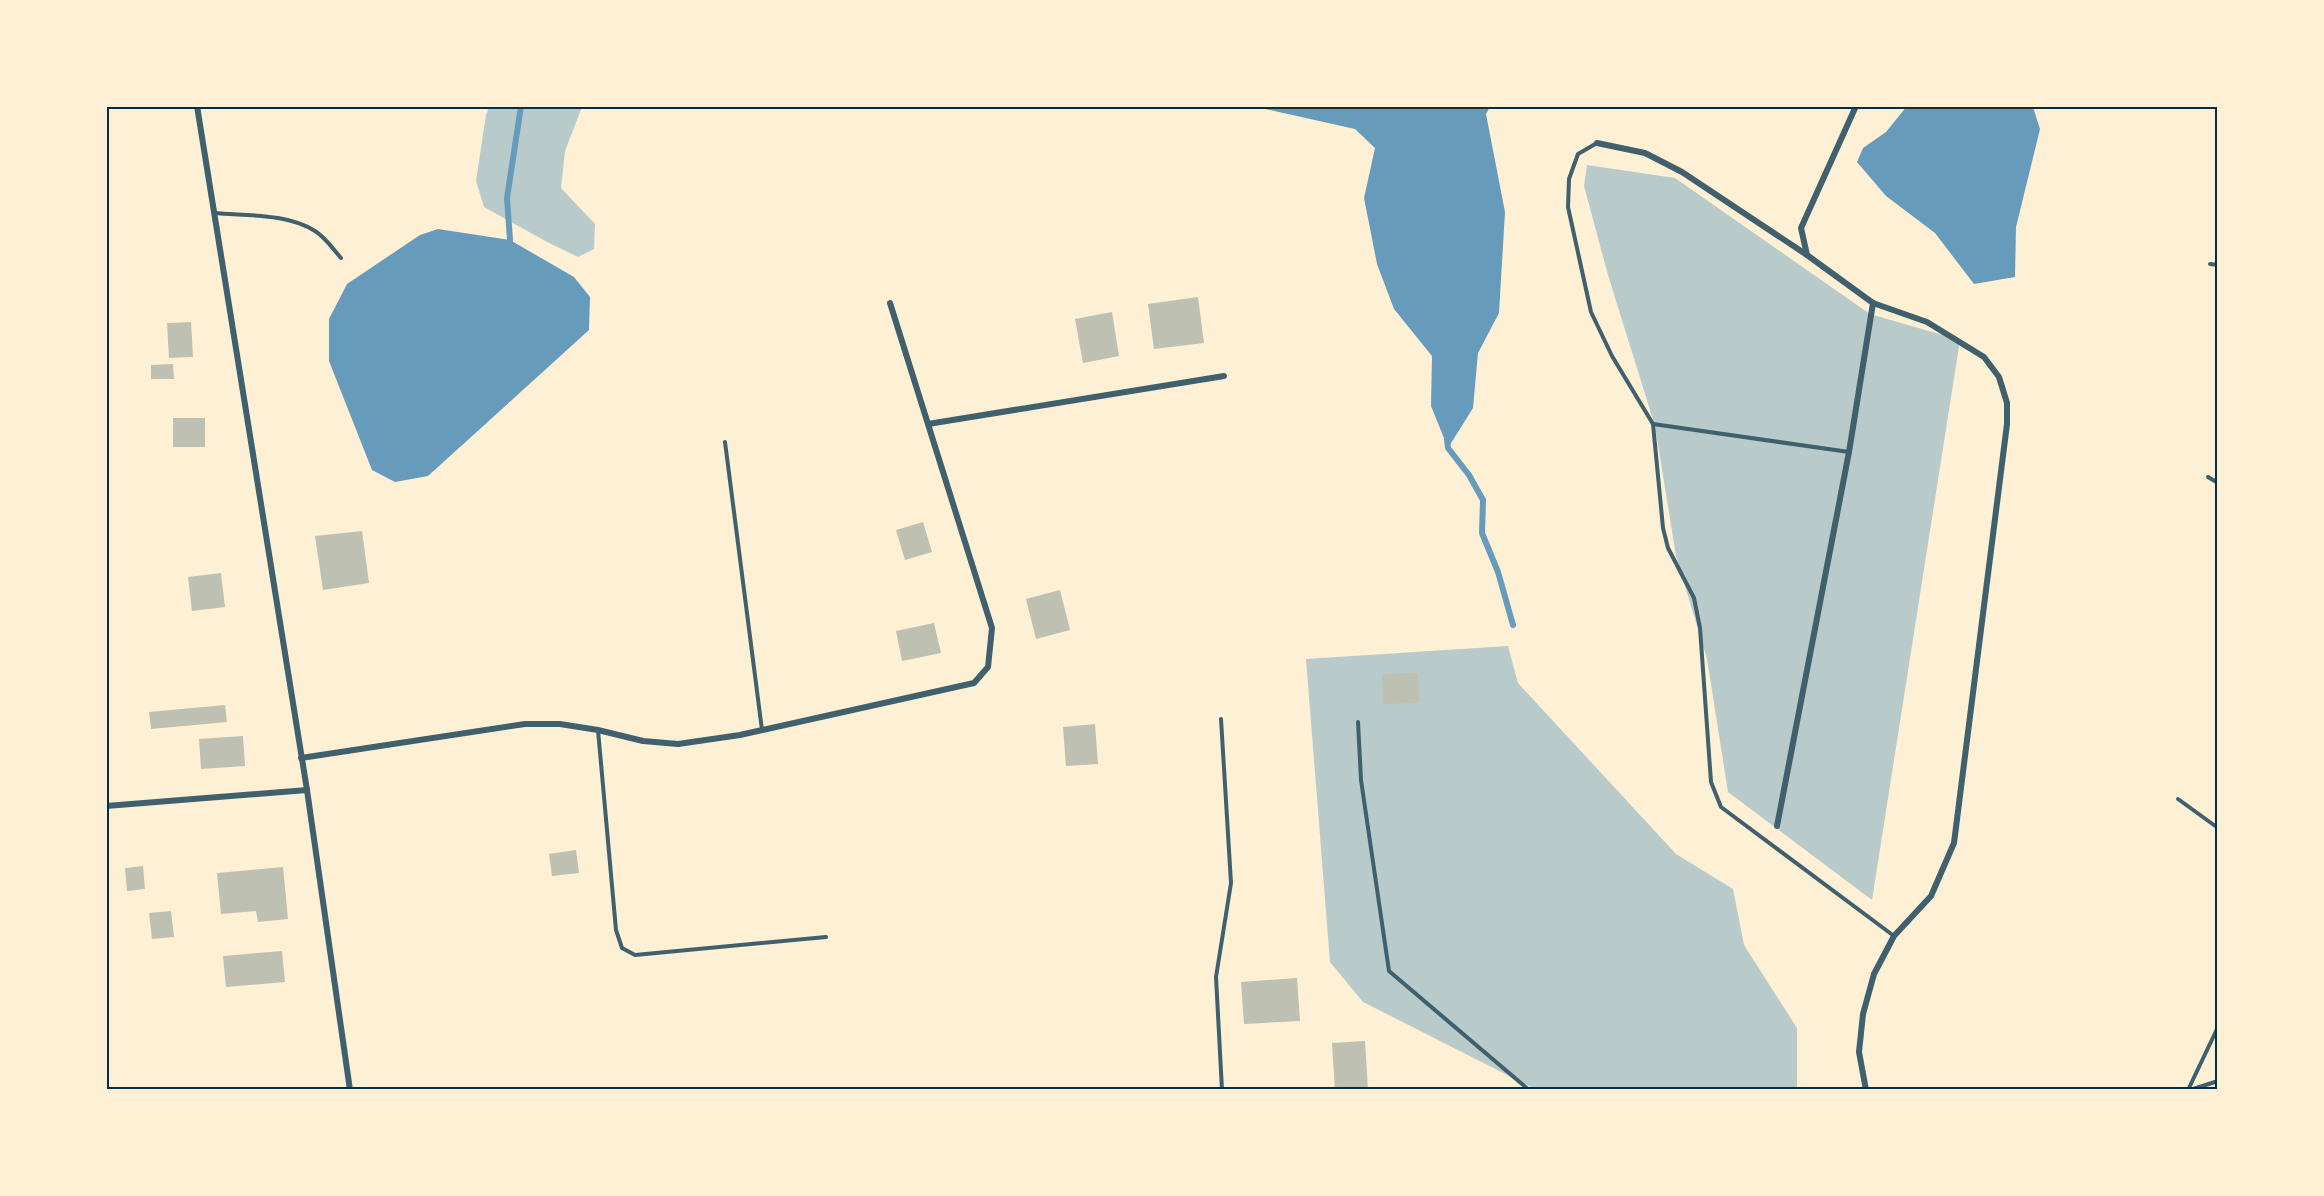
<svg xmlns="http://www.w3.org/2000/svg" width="2324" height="1196" font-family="'Sofia Sans Condensed',sans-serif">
<rect width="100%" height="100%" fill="#fdf0d5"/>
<g fill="#b9caca">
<path d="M489,107H582L565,151L561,188L595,224L594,249L578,257L547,242L484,207L476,181L486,115Z"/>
<path d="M1587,165L1675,178L1870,314L1960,340L1872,900L1728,792L1707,659L1676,556L1655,426L1608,275L1584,186Z"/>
<path d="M1508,646L1518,683L1676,854L1733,889L1744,945L1797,1028V1089H1535L1363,1002L1330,962L1306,659Z"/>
</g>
<g fill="#669bbc">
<path d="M1907,106L2033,107L2040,129L2016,227L2015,277L1974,284L1935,233L1886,196L1857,162L1863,148L1886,132Z"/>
<path d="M1256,107H1490L1486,114L1505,212L1499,313L1478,353L1473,408L1448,448L1431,406L1432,356L1394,309L1377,264L1364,198L1375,148L1355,129Z"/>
<path d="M438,229L510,240L574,277L590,297L589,330L428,476L395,482L372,470L329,361V319L347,284L420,235Z"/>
</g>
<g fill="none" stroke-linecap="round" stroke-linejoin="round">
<g stroke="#669bbc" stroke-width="6">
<path d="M510,240L507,198L521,106"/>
<path d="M1447,440L1448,448L1469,475L1483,500L1482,533L1498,572L1513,625"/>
</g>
</g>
<g fill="#bec0b2">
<path d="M1198,297L1204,343L1154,349L1148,304Z"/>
<path d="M1112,312L1119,356L1083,363L1075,319Z"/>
<path d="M191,322L193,357L169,358L167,323Z"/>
<path d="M173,364L174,379H151V365Z"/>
<rect x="173" y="418" width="32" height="29"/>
<path d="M923,522L932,552L905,560L896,530Z"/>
<path d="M362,531L369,583L323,590L315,536Z"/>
<path d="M221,573L225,607L192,611L188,577Z"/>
<path d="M1060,590L1070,630L1036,639L1026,599Z"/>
<path d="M934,623L941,653L902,661L896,631Z"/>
<path d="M1418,673L1419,703L1383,704L1382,674Z"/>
<path d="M225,705L227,722L151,729L149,712Z"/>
<path d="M1095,724L1098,764L1066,766L1063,727Z"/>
<path d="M243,736L245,766L201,769L199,739Z"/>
<path d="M576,850L579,873L552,876L549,854Z"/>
<path d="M143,866L145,889L127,891L125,868Z"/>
<path d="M283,867L288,919L258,922L256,911L221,914L217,873Z"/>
<path d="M171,911L174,937L152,939L149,913Z"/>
<path d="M282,951L285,982L226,987L223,956Z"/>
<path d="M1297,978L1300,1021L1244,1024L1241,982Z"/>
<path d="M1365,1041L1368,1090H1335L1332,1043Z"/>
</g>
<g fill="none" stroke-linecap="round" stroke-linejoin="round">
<g stroke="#3f606c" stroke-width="4">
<path d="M1597,143L1578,154L1569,179L1568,207L1591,312L1612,356L1653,424L1663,528L1668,548L1694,598L1700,628L1711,782L1721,807L1894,936"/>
<path d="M214,213C246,216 287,213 315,231C326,238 333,249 341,258"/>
<path d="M2210,264L2218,265"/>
<path d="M1653,424L1849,452"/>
<path d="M725,442L762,730"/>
<path d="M2208,477L2218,483"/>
<path d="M1221,719L1231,883L1216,977L1222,1090"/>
<path d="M1358,722L1361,780L1389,971L1529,1090"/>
<path d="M598,730L616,930L622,948L635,955L826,937"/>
<path d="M2178,799L2218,828"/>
<path d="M2188,1090L2218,1027"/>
<path d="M2190,1090L2218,1081"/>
</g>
<g stroke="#3f606c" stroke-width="6">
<path d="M197,106L307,790L350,1090"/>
<path d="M1597,143L1645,153L1682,172L1807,255L1873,303L1927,322L1984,357L1999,377L2007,403V424L1954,843L1931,896L1894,936L1874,974L1863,1014L1859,1052L1866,1090"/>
<path d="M1807,255L1801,228L1856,106"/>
<path d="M928,424L1224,376"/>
<path d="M301,758L525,724H560L598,730L643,741L678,744L740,735L974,683L988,667L992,628L890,303"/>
<path d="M106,806L307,790"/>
<path d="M1777,826L1849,452L1873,303"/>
</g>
</g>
<rect width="2324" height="1196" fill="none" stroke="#fdf0d5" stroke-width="216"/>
<rect x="108" y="108" width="2108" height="980" fill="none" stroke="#003049" stroke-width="2"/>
</svg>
